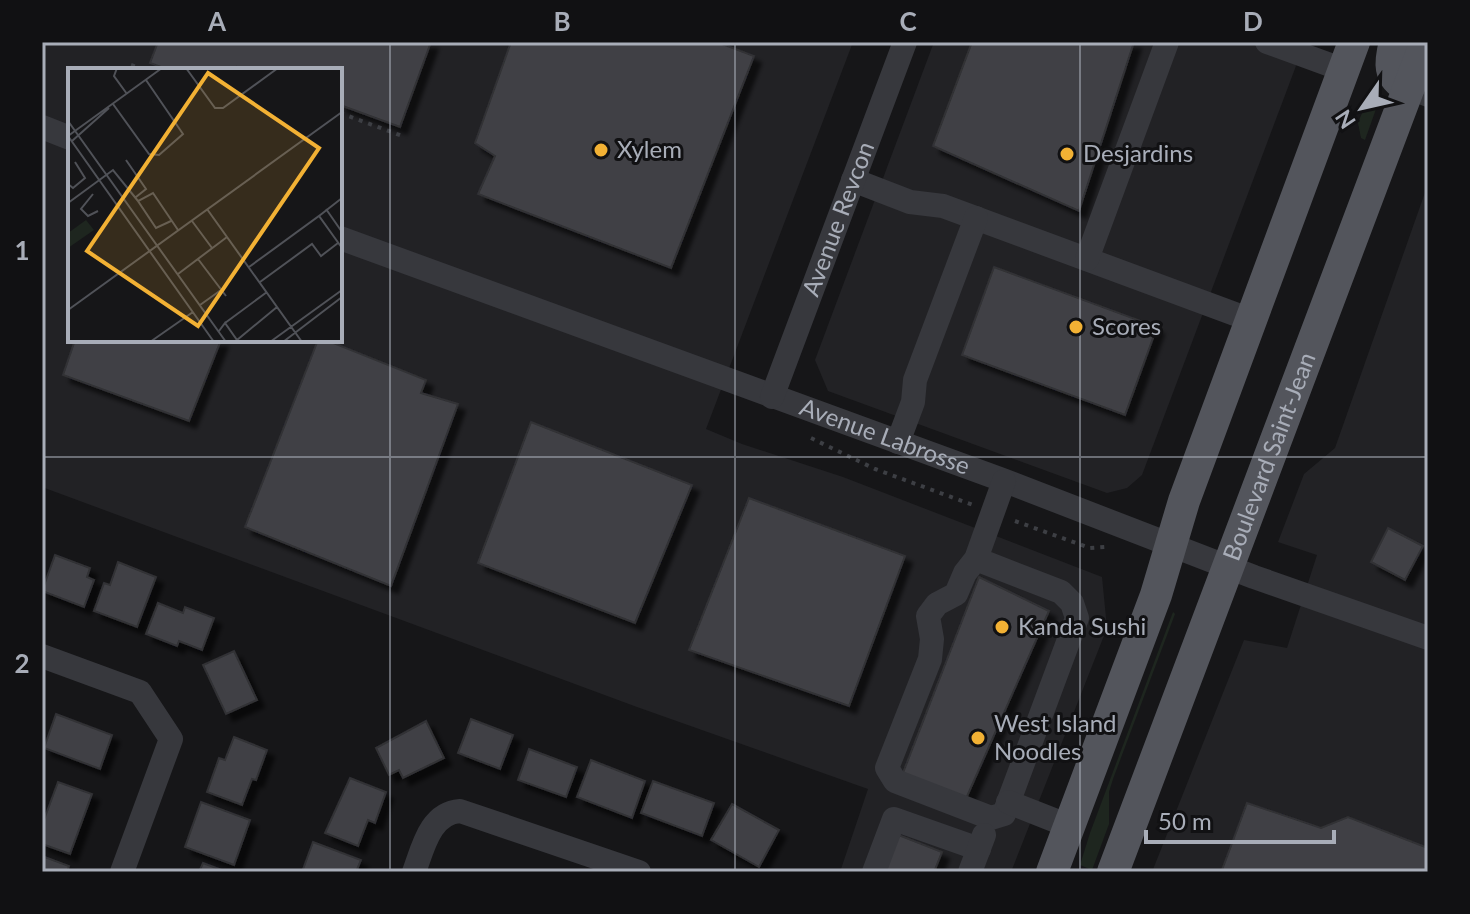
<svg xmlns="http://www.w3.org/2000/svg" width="1470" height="914" font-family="Lato,sans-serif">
<defs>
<filter id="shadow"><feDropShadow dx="7" dy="7" stdDeviation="2" flood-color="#0009"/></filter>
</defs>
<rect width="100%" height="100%" fill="#161618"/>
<g fill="#222225" fill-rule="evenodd">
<path d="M42,42H853L706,429L742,444L843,477L1102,577L1107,628L1011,872H840L868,789L637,707L42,487ZM70,70H340V340H70Z"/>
<path d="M934,42H1305L1142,475L1127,488L1107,493L828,391L815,360Z"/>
<path d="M1428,184V872H1152L1244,640L1287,648L1317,555L1278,542L1304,474L1335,448Z"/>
</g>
<g fill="#1e261f">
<path d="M1368,98L1372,100L1376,109L1365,140L1361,138L1358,123Z"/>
<path d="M1173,612L1175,614L1113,779L1109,792V824L1092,870L1080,865L1090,833Z"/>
</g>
<g fill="#404145" stroke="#303034" stroke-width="2" filter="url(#shadow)">
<path d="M158,42H431L400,127L340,105V70H246L237,67L236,70H169L150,63Z"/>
<path d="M511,42H717L754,56L671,268L478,194L495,156L475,143Z"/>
<path d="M972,42H1134L1079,211L933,146Z"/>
<path d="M994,267L1157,327L1125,415L962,355Z"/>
<path d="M75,340H221L189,421L63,375Z"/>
<path d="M318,340H326L426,380L421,393L458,404L391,586L245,527Z"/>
<path d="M531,422L692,485L635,623L478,563Z"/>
<path d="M749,498L905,556L849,706L689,650Z"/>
<path d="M1388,528L1423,546L1405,580L1371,562Z"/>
<path d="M55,555L90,568L87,577L94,580L84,607L42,591Z"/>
<path d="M118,562L156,577L137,627L94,611L104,583L110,585Z"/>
<path d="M979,577L1049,611L965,801L901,778Z"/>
<path d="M158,603L183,613L185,607L214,618L202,650L179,641L177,646L146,634Z"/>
<path d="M234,651L257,700L226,714L203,665Z"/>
<path d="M56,714L112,735L100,769L44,748Z"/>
<path d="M471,719L513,735L500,769L458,753Z"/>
<path d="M426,721L444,758L403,778L399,770L389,775L376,748Z"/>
<path d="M234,737L267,750L256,780L252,779L242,805L207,792L219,758L225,760Z"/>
<path d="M529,749L577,767L566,797L518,780Z"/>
<path d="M591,760L645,781L632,818L577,797Z"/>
<path d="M350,778L386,792L375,823L368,820L358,846L325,833Z"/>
<path d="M653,781L714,803L702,836L641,813Z"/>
<path d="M58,782L92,794L70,854L42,844V825Z"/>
<path d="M201,802L250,820L234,865L185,847Z"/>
<path d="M1247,803L1321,828L1348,817L1428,848V872L1222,870Z"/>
<path d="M732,804L779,830L759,867L711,840Z"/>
<path d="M896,834L942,852L934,872H882Z"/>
<path d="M313,842L361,860L356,872H302Z"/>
<path d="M42,856L69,866L67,872H42Z"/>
<path d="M203,863L227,872H199Z"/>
</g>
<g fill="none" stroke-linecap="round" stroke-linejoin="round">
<g stroke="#3d3f44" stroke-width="4" stroke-dasharray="4 6" stroke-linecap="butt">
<path d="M131,65L145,70"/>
<path d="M340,113L405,137"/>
<path d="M811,438L875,469L973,505"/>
<path d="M1015,521L1090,548L1105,547"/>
</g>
<g stroke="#37383d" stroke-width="24">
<path d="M1267,42L1344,70"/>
<path d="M1409,87L1428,95"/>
<path d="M42,127L70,138"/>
<path d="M853,180L910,202L943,206L1251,320"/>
<path id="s1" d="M340,238L1000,479L1254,577L1428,638"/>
<path d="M1087,259L1167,42"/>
<path id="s2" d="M772,397L905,42"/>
<path d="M898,442L913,402L915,380L976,218"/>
<path d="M976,559L1061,592L1072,603L1077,618L1004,814L991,818L895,781L887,768L930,659L932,639L928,616L937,604L956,594L965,573L976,559L1004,481"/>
<path d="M42,656L140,692L171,739L122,872"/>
<path d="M1008,802L1069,826"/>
<path d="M414,872C423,848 430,813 460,811L639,872"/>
<path d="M874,872L894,819L979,849"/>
<path d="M970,872L984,835"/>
</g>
<g stroke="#53555c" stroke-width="32">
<path d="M1395,42C1390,61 1387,78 1409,87"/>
<path d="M1052,872L1156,595L1184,501L1354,42"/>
<path id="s3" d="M1113,872L1426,42"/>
</g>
</g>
<path fill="none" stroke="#a8adb8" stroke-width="2" stroke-opacity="0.55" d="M390,42V872M735,42V872M1080,42V872M42,457H1428"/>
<g fill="#f2b134" stroke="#111113" stroke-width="3">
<circle cx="601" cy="150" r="8"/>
<circle cx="1067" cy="154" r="8"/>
<circle cx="1076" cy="327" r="8"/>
<circle cx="1002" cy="627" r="8"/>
<circle cx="978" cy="738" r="8"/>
</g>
<g text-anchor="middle" stroke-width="6" stroke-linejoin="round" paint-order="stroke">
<g font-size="24" fill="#a8adb8" stroke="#111113" text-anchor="start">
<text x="617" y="158">Xylem</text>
<text x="1083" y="162">Desjardins</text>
<text x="1092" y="335">Scores</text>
<text x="1018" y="635">Kanda Sushi</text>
<text x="994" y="732">West Island<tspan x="994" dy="28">Noodles</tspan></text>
</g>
<g font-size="24" fill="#a8adb8" stroke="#111113">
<text dy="8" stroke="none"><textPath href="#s2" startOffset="190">Avenue Revcon</textPath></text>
<text dy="8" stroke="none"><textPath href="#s1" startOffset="580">Avenue Labrosse</textPath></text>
<text dy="8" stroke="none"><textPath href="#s3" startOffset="444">Boulevard Saint-Jean</textPath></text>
</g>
</g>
<g transform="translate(68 68)">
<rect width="274" height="274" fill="#161618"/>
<path d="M18,152L26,162L0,180V165Z" fill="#1e261f"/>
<path fill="none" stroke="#505258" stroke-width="2" d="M49,0L46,8L59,26M118,0L147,40H155L210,0M45,36L81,86L91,87L115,66L78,12M0,53L158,274M0,68L94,0M0,68L146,274M4,73L41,40M58,92L78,121L68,129M0,116L5,120L17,110L7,94M25,126L13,141L20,148L30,143M0,135L45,102L70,133M139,141L234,274M258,141L274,164M251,148L274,130M103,153L88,160L70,133L85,125L110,162M124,153L144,180M130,191L158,228M181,199L251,148L274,180M110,206L159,169M192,214L244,176L253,188L270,175M132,237L153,222M0,242L274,44M157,255L199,224M151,263L157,255L169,272L209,239M82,274L125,244M202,274L274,222M215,274L274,229"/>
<path fill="#f2b134" fill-opacity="0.15" stroke="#f2b134" stroke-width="4" d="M140,5L251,80L130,258L19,183Z"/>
<rect width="274" height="274" fill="none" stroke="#a8adb8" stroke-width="4"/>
</g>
<rect width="1470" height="914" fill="none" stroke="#111113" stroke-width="88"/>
<g transform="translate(1362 108) rotate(236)" stroke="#111113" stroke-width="6" paint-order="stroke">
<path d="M0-6L14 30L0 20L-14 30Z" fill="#a8adb8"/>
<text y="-12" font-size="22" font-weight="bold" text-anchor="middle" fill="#a8adb8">N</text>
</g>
<path d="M1146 830v12h188v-12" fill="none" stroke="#a8adb8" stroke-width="4"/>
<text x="1158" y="830" font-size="24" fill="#a8adb8" stroke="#111113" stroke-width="6" paint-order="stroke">50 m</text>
<rect x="44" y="44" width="1382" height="826" fill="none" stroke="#a8adb8" stroke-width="3"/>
<g font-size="26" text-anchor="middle" font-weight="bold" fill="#a8adb8">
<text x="217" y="31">A</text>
<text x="562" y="31">B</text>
<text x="908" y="31">C</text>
<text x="1253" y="31">D</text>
<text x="22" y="260">1</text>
<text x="22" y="673">2</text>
</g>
</svg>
